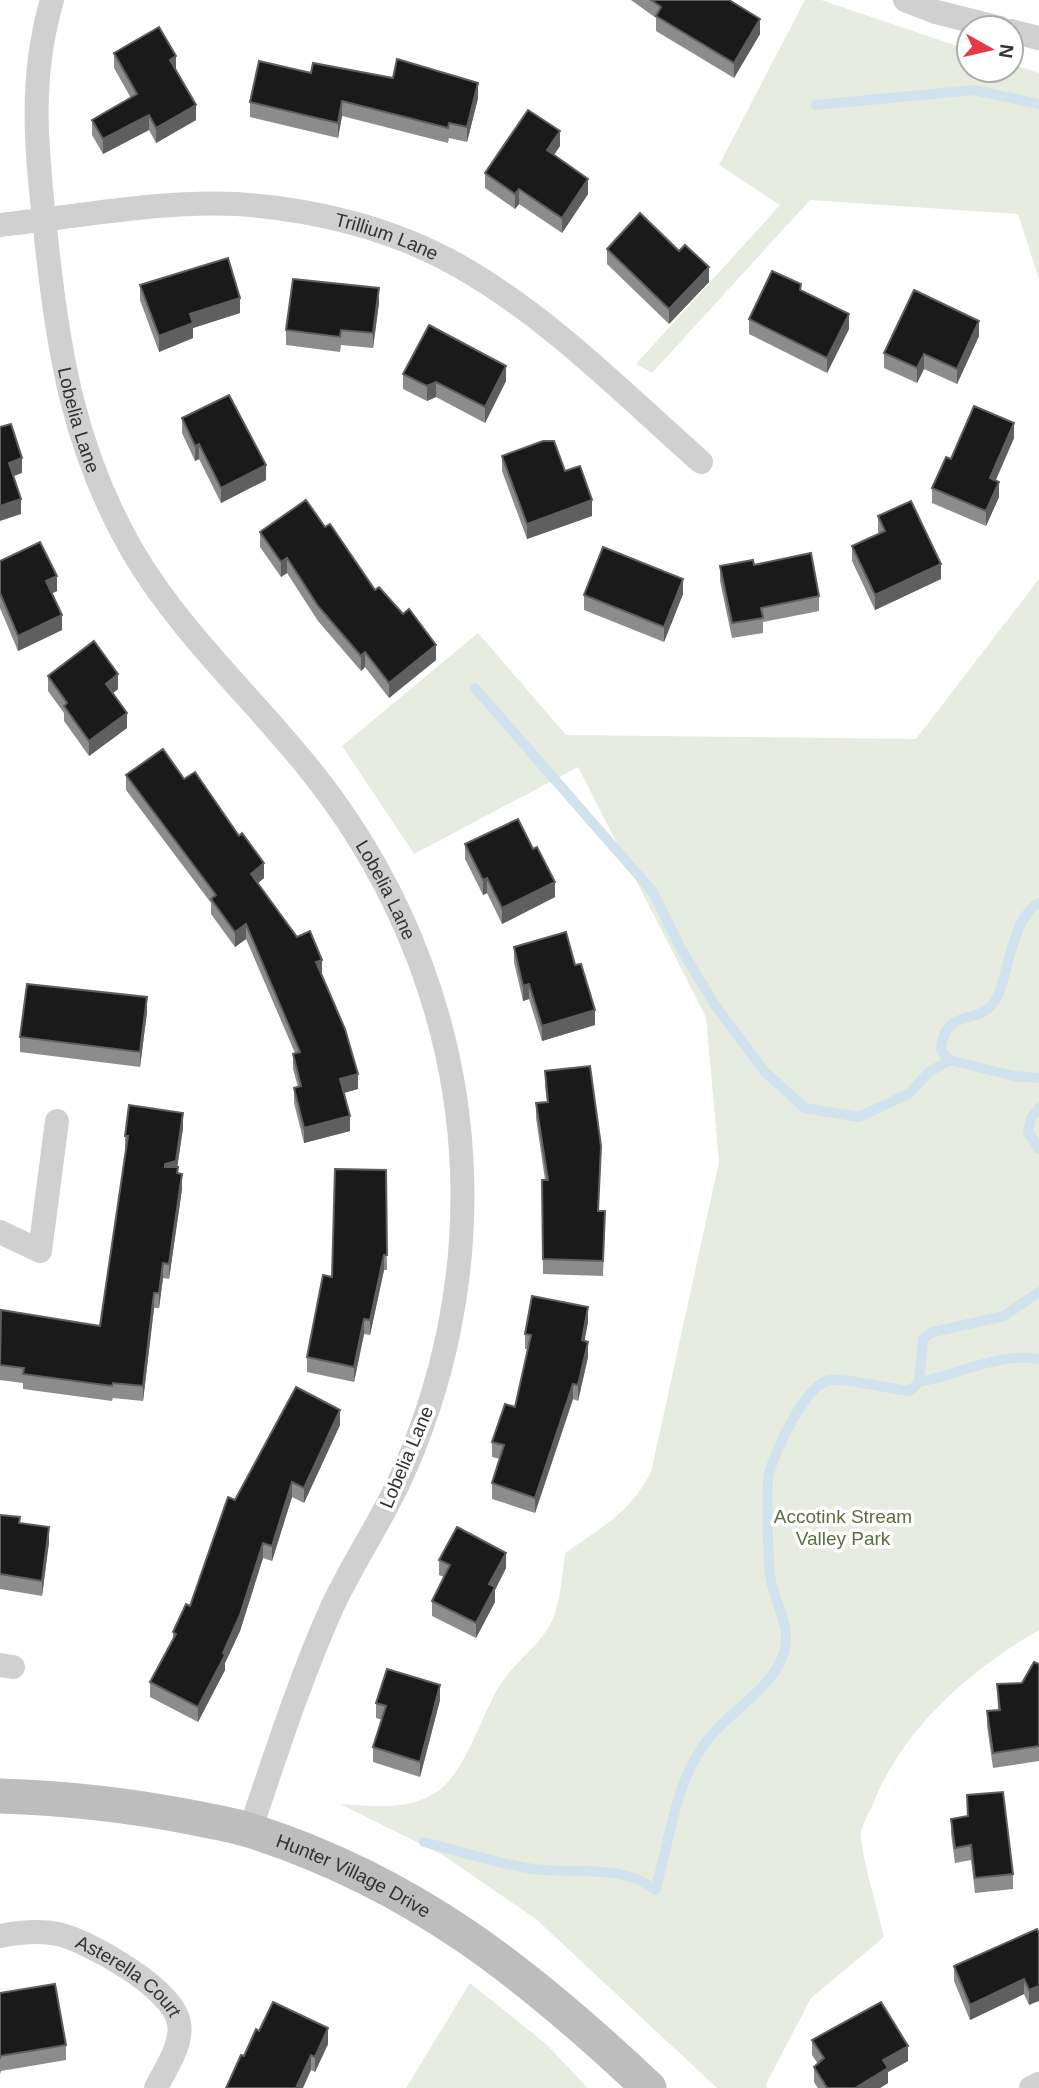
<svg xmlns="http://www.w3.org/2000/svg" width="1039" height="2088" font-family="Helvetica,sans-serif">
<rect width="100%" height="100%" fill="#fff"/>
<g fill="#e6ecdf">
<path d="M805,0H821L969,50V70H1011V64L1039,73V279L1018,214L810,200L652,373L636,364L780,205L719,165Z"/>
<path d="M1039,579V1630C970,1670 903,1728 873,1804C869,1813 862,1824 861,1833C859,1847 880,1919 884,1937L811,1998L766,2084L767,2088H717L536,1919L441,1854L340,1804C373,1806 406,1811 435,1793C465,1774 480,1719 498,1688C512,1664 540,1646 552,1621C561,1600 562,1575 565,1553C602,1527 630,1513 651,1472L719,1162L706,1017L578,767L414,854L342,746L478,633L566,735L916,739Z"/>
<path d="M470,1983L546,2044L588,2088H406Z"/>
</g>
<g fill="none" stroke-linecap="round" stroke-linejoin="round">
<g stroke="#cfe2ee" stroke-width="10">
<path d="M816,105L974,90L1039,104"/>
<path d="M475,688L653,892L681,949L715,1005L765,1072L805,1108L859,1117L910,1093L928,1073L949,1060"/>
<path d="M1039,903C1013,916 1009,970 998,995C983,1031 945,1002 941,1050L949,1060L1014,1076L1039,1078"/>
<path d="M1039,1108L1031,1118L1028,1132L1039,1149"/>
<path d="M919,1382C959,1375 998,1352 1039,1359"/>
<path d="M424,1842C460,1851 497,1864 534,1869C572,1874 624,1864 655,1890C669,1845 674,1789 701,1749C723,1714 771,1692 784,1653C792,1628 775,1603 771,1580C768,1566 766,1487 769,1474C774,1452 807,1381 831,1380C848,1378 889,1389 910,1391L919,1382L923,1339L933,1332L1004,1316L1039,1292"/>
</g>
<g stroke="#d0d0d0" stroke-width="24">
<path id="s1" d="M52,0C28,82 37,154 46,237C58,352 74,450 133,552C182,635 256,701 315,776C404,889 457,1028 462,1172C466,1278 444,1385 399,1482C379,1524 353,1563 333,1605C300,1678 276,1754 250,1830"/>
<path d="M905,0L936,12L1000,28"/>
<path d="M1011,31L1039,38"/>
<path id="s2" d="M0,225C75,217 162,200 237,204C313,209 392,228 459,266C549,317 624,394 701,462"/>
<path d="M0,1232L40,1251L57,1121"/>
<path d="M0,1665L13,1667"/>
<path id="s3" d="M0,1936C20,1932 38,1930 58,1934C89,1941 174,1989 179,2023C183,2045 165,2069 156,2088"/>
<path d="M1031,2088L1039,2084"/>
</g>
<path stroke="#bdbdbd" stroke-width="35" id="s4" d="M0,1796C67,1798 129,1805 195,1818C214,1822 234,1825 252,1831C414,1883 527,1973 649,2088"/>
</g>
<g fill="#8c8c8c">
<path d="M631,0H729L760,34L734,78L656,31V18Z"/>
<path d="M114,53L176,70L196,120L156,143L149,130L103,154L92,135V120L131,98L114,68Z"/>
<path d="M311,73L478,98L467,142L449,138L448,143L342,116L338,138L250,117V102Z"/>
<path d="M560,146L554,155L588,194L562,233L519,204L515,209L485,188V173Z"/>
<path d="M607,249L709,282L669,324L607,264Z"/>
<path d="M140,285L240,313L193,328V338L159,352L140,300Z"/>
<path d="M801,291L849,329L827,373L749,334V319Z"/>
<path d="M379,303L373,348L341,345L340,352L286,345V330Z"/>
<path d="M979,336L957,384L924,369L917,383L884,368V353Z"/>
<path d="M403,374L506,381L485,423L436,397L427,401L403,389Z"/>
<path d="M182,418L266,480L221,503L199,459L195,461L182,433Z"/>
<path d="M1014,438L996,480L999,497L986,526L932,503V488L951,459Z"/>
<path d="M502,456L592,516L527,539L502,471Z"/>
<path d="M878,516L941,579L875,610L852,561V546L879,534L878,531Z"/>
<path d="M325,527L375,590L436,660L389,698L365,667L361,671L318,621L287,573L281,577L260,547V532Z"/>
<path d="M0,561L57,591L52,593L62,630L18,651L0,608Z"/>
<path d="M754,565L819,596V611L763,622V633L732,638L720,581V566Z"/>
<path d="M683,594L664,642L584,610V595Z"/>
<path d="M48,676L118,689L113,693L127,728L89,756L64,721V713L48,691Z"/>
<path d="M126,775L184,779L264,878L258,883L322,975L358,1089L344,1093L350,1131L304,1143L294,1103V1088L298,1087L293,1069V1054L295,1053L246,939L235,947L211,914V903L126,790Z"/>
<path d="M465,844L555,897L502,924L487,893L483,895L465,859Z"/>
<path d="M514,947L575,965L595,1025L542,1041L529,999L523,1001L514,962Z"/>
<path d="M147,1012L140,1067L20,1052V1037Z"/>
<path d="M545,1071L601,1161L598,1211L605,1226L603,1276L543,1274L542,1180H545L536,1118V1103L547,1102L545,1086Z"/>
<path d="M183,1128L177,1167L182,1189L169,1279L163,1278L159,1308H154L143,1401L113,1398L112,1401L23,1389V1383L0,1380V1315L100,1326L126,1151H125V1136Z"/>
<path d="M386,1170L387,1270H384L370,1335L364,1334L354,1382L307,1372V1357L332,1277Z"/>
<path d="M588,1322L584,1341L588,1357L578,1401L573,1399L535,1513L492,1499V1483L500,1459L492,1457V1442L515,1407L528,1349H525V1334Z"/>
<path d="M340,1425L304,1503L292,1497L272,1561L263,1558L240,1631L225,1663V1670L198,1722L150,1697V1682L173,1638V1632L190,1606L235,1500Z"/>
<path d="M0,1515L20,1523L49,1542L42,1596L0,1589Z"/>
<path d="M439,1560L506,1568L495,1590V1602L476,1638L432,1616V1601L444,1577L439,1575Z"/>
<path d="M1039,1664V1761L993,1768L987,1726V1711L998,1710L997,1684L1022,1683Z"/>
<path d="M440,1700L420,1777L373,1762V1747L382,1720L376,1718V1703Z"/>
<path d="M967,1795L1013,1874V1889L975,1893L971,1860L955,1863L951,1834V1819L967,1816Z"/>
<path d="M1037,1929L1029,2005L1024,1994L970,2020L954,1981V1966Z"/>
<path d="M0,1993L66,2045V2060L1,2071L0,2074Z"/>
<path d="M259,2031L328,2044L315,2072L311,2070L244,2056Z"/>
<path d="M812,2040L908,2061L888,2072V2083L880,2088H818L814,2082V2067L818,2064L812,2055Z"/>
</g>
<g fill="#5f5f5f">
<path d="M760,19V34L734,78V63Z"/>
<path d="M176,56V71L170,60Z"/>
<path d="M478,83V98L467,142V127Z"/>
<path d="M342,101V116L338,138V123Z"/>
<path d="M196,105V120L156,143V128Z"/>
<path d="M149,115V130L103,154V139Z"/>
<path d="M560,131V146L547,165V150Z"/>
<path d="M588,179V194L562,233V218Z"/>
<path d="M519,189V204L515,209V194Z"/>
<path d="M709,267V282L669,324V309Z"/>
<path d="M379,288V303L373,348V333Z"/>
<path d="M240,298V313L193,328V338L159,352V336L190,314Z"/>
<path d="M849,314V329L827,373V358Z"/>
<path d="M979,321V336L957,384V369Z"/>
<path d="M924,354V369L917,383V368Z"/>
<path d="M506,366V381L485,423V407Z"/>
<path d="M436,382V397L427,401V386Z"/>
<path d="M1014,423V438L990,493V478Z"/>
<path d="M199,444V459L195,461V446Z"/>
<path d="M22,458V473L9,478V463Z"/>
<path d="M266,465V480L221,503V488Z"/>
<path d="M999,482V497L986,526V511Z"/>
<path d="M21,499V514L0,521V506Z"/>
<path d="M592,500V516L527,539V524Z"/>
<path d="M287,558V573L281,577V562Z"/>
<path d="M941,564V579L875,610V595Z"/>
<path d="M57,576V591L46,596V581Z"/>
<path d="M683,579V594L664,642V627Z"/>
<path d="M62,615V630L18,651V636Z"/>
<path d="M436,645V660L389,698V683Z"/>
<path d="M365,652V667L361,671V656Z"/>
<path d="M118,674V689L106,699V684Z"/>
<path d="M127,713V728L89,756V741Z"/>
<path d="M264,863V878L251,889V874Z"/>
<path d="M487,878V893L483,895V880Z"/>
<path d="M555,882V897L502,924V908Z"/>
<path d="M246,924V939L235,947V932Z"/>
<path d="M322,960V975L316,962Z"/>
<path d="M529,984V999L523,1001V986Z"/>
<path d="M147,997V1012L140,1067V1052Z"/>
<path d="M595,1010V1025L542,1041V1026Z"/>
<path d="M358,1074V1089L340,1094V1079Z"/>
<path d="M183,1113V1128L176,1176L165,1179V1164Z"/>
<path d="M350,1116V1131L304,1143V1128Z"/>
<path d="M182,1174V1189L169,1279V1264Z"/>
<path d="M384,1255V1270L370,1335V1320Z"/>
<path d="M163,1263V1278L159,1308V1293Z"/>
<path d="M154,1293V1308L143,1401V1386Z"/>
<path d="M588,1307V1322L582,1355V1340Z"/>
<path d="M364,1319V1334L354,1382V1367Z"/>
<path d="M588,1342V1357L578,1401V1385Z"/>
<path d="M573,1384V1399L535,1513V1498Z"/>
<path d="M340,1410V1425L304,1503V1488Z"/>
<path d="M292,1482V1497L272,1561V1546Z"/>
<path d="M49,1527V1542L42,1596V1581Z"/>
<path d="M263,1543V1558L240,1631L225,1663V1670L198,1722V1707L223,1653Z"/>
<path d="M506,1553V1568L495,1590V1602L476,1638V1623L489,1584Z"/>
<path d="M440,1685V1700L420,1777V1762Z"/>
<path d="M1024,1979V1994L970,2020V2005Z"/>
<path d="M1039,1986V2001L1029,2005V1990Z"/>
<path d="M328,2028V2044L315,2072V2057Z"/>
<path d="M908,2046V2061L888,2072V2083L880,2088H855L883,2060Z"/>
<path d="M311,2055V2070L303,2088H296Z"/>
</g>
<g fill="#1a1a1a" stroke="#5f5f5f" stroke-width="2">
<path d="M651,0H729L760,19L734,63L656,16L661,7Z"/>
<path d="M159,27L176,56L170,60L196,105L156,128L149,115L103,139L92,120L137,94L114,53Z"/>
<path d="M397,59L478,83L467,127L449,123L448,128L342,101L338,123L250,102L259,61L311,73L313,63L393,78Z"/>
<path d="M528,110L560,131L547,150L588,179L562,218L519,189L515,194L485,173Z"/>
<path d="M640,213L679,251L685,245L709,267L669,309L607,249Z"/>
<path d="M228,258L240,298L190,314L193,323L159,336L140,285Z"/>
<path d="M772,271L801,284L800,290L849,314L827,358L749,319Z"/>
<path d="M293,279L379,288L373,333L341,330L340,337L286,330Z"/>
<path d="M914,290L979,321L957,369L924,354L917,368L884,353Z"/>
<path d="M429,325L506,366L485,407L436,382L427,386L403,374Z"/>
<path d="M229,395L266,465L221,488L199,444L195,446L182,418Z"/>
<path d="M974,406L1014,423L990,478L999,482L986,511L932,488L946,457L951,459Z"/>
<path d="M11,424L22,458L9,463L21,499L0,506V427Z"/>
<path d="M543,441H554L565,471L580,466L592,500L527,524L502,456Z"/>
<path d="M306,500L325,527L330,524L375,590L379,587L403,614L409,609L436,645L389,683L365,652L361,656L318,606L287,558L281,562L260,532Z"/>
<path d="M911,501L941,564L875,595L852,546L885,531L878,516Z"/>
<path d="M40,542L57,576L46,581L62,615L18,636L0,593V561Z"/>
<path d="M603,547L683,579L664,627L584,595Z"/>
<path d="M811,553L819,596L761,608L763,618L732,623L720,566L753,560L754,565Z"/>
<path d="M94,641L118,674L106,684L127,713L89,741L64,706L67,703L48,676Z"/>
<path d="M163,749L184,779L195,772L239,836L242,833L264,863L251,874L297,937L310,931L322,960L316,962L345,1029L358,1074L340,1079L350,1116L304,1128L294,1088L301,1086L293,1054L300,1052L246,924L235,932L211,899L216,895L126,775Z"/>
<path d="M518,819L533,849L537,847L555,882L502,908L487,878L483,880L465,844Z"/>
<path d="M566,932L575,965L581,964L595,1010L542,1026L529,984L523,986L514,947Z"/>
<path d="M27,984L147,997L140,1052L20,1037Z"/>
<path d="M590,1066L601,1146L598,1211H605L603,1261L543,1259L542,1180H548L536,1103L548,1102L545,1071Z"/>
<path d="M129,1105L183,1113L176,1161L165,1164V1167H178L177,1173L182,1174L169,1264L163,1263L159,1293H154L143,1386L113,1383L112,1386L23,1374L24,1368L0,1365L1,1310L100,1326L128,1136H125Z"/>
<path d="M335,1169L386,1170L387,1255H384L370,1320L364,1319L354,1367L307,1357L323,1275L332,1277Z"/>
<path d="M532,1296L588,1307L582,1340L588,1342L578,1385L573,1384L535,1498L492,1483L504,1445L492,1442L505,1404L515,1407L531,1335L525,1334Z"/>
<path d="M296,1387L340,1410L304,1488L292,1482L272,1546L263,1543L240,1615L223,1653L225,1655L198,1707L150,1682L176,1634L173,1632L186,1604L190,1606L228,1497L235,1500Z"/>
<path d="M0,1515L20,1517L19,1523L49,1527L42,1581L0,1574Z"/>
<path d="M457,1527L506,1553L489,1584L495,1587L476,1623L432,1601L450,1565L439,1560Z"/>
<path d="M1034,1662L1039,1664V1746L993,1753L987,1711L1000,1710L997,1684L1022,1683Z"/>
<path d="M387,1669L440,1685L420,1762L373,1747L386,1706L376,1703Z"/>
<path d="M1003,1792L1013,1874L975,1878L971,1845L955,1848L951,1819L968,1816L967,1795Z"/>
<path d="M1037,1929L1039,1933V1986L1029,1990L1024,1979L970,2005L954,1966Z"/>
<path d="M55,1984L66,2045L0,2056V2059V1993Z"/>
<path d="M273,2002L328,2028L315,2057L311,2055L296,2088H226L241,2055L244,2056L256,2029L259,2031Z"/>
<path d="M881,2002L908,2046L883,2060L888,2068L855,2088H827L814,2067L824,2058L812,2040Z"/>
</g>
<g text-anchor="middle" stroke-width="7" stroke-linejoin="round" paint-order="stroke">
<g font-size="19" fill="#333" stroke="#fff">
<text dy="7" stroke="none"><textPath href="#s2" startOffset="392">Trillium Lane</textPath></text>
<text dy="7" stroke="none"><textPath href="#s1" startOffset="425">Lobelia Lane</textPath></text>
<text dy="7" stroke="none"><textPath href="#s1" startOffset="992">Lobelia Lane</textPath></text>
<text transform="translate(406 1457) rotate(-67)" y="7">Lobelia Lane</text>
<text dy="7" stroke="none"><textPath href="#s4" startOffset="366">Hunter Village Drive</textPath></text>
<text dy="7" stroke="none"><textPath href="#s3" startOffset="142">Asterella Court</textPath></text>
</g>
<g font-size="19" fill="#56703f" stroke="#fff">
<text x="843" y="1523">Accotink Stream<tspan x="843" dy="22">Valley Park</tspan></text>
</g>
</g>
<g transform="translate(990 49) rotate(98)"><circle r="33" fill="#ffffff" stroke="#adadad" stroke-width="2"/>
<path d="M0-5L12 26L0 18L-12 26Z" fill="#e63946"/>
<text y="-10" font-size="19" font-weight="bold" text-anchor="middle" fill="#333333">N</text>
</g>
</svg>
